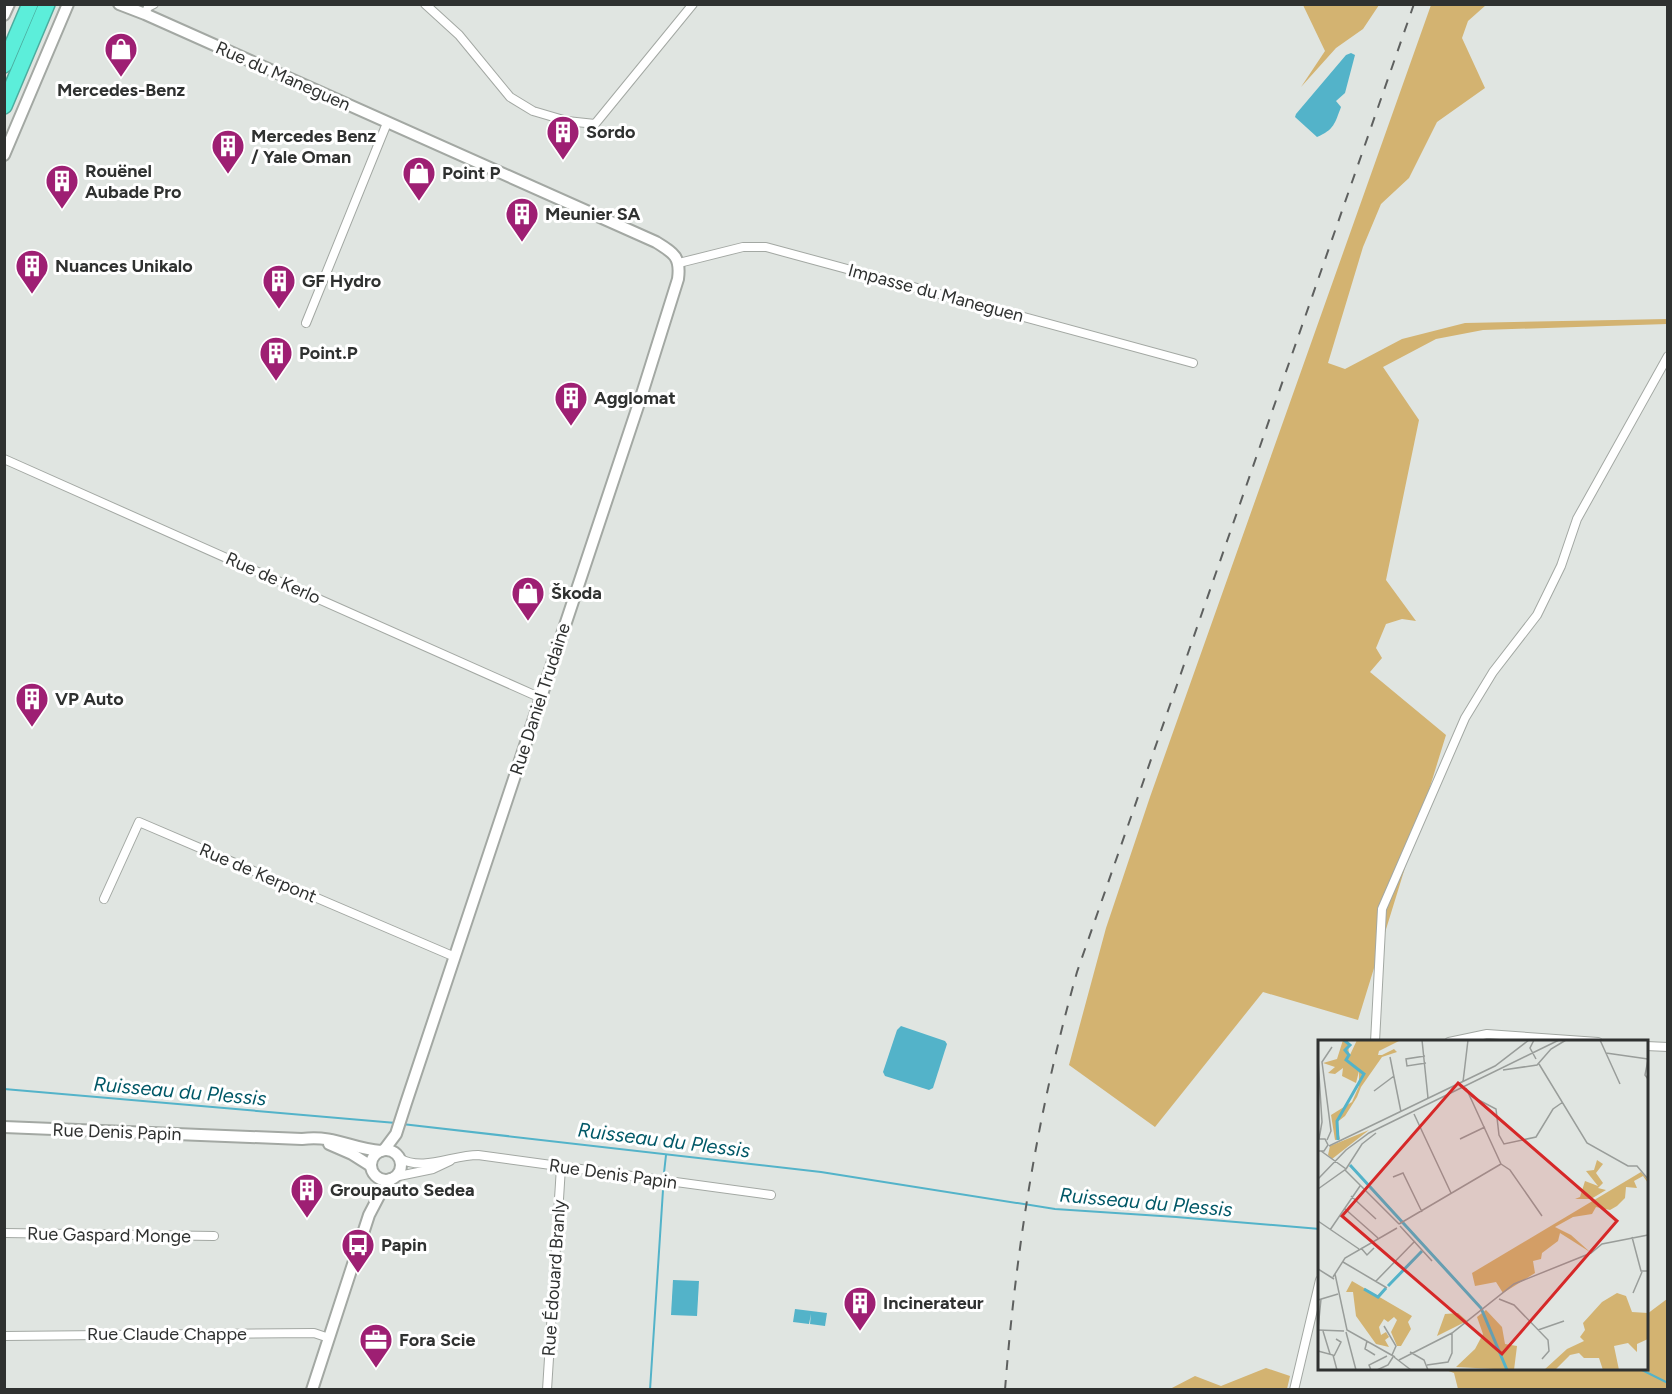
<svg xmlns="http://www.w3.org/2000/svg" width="1672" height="1394" font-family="Figtree,sans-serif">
<rect width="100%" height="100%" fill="#e0e5e1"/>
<g fill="#d3b371">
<path d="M1303,5H1379L1363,29L1336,48L1301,87L1325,51Z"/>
<path d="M1431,5H1486L1468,21L1462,38L1485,88L1437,122L1409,178L1381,204L1363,247L1328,363L1345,369L1402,339L1465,323L1667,319V324L1483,330L1436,339L1383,367L1419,420L1386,580L1416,621L1402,619L1386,624L1376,648L1382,658L1370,672L1446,735L1358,1020L1263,992L1155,1127L1069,1065L1106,928L1150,797Z"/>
<path d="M1667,1299V1389H1458L1454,1373L1443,1369L1646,1368L1647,1314Z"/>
<path d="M1266,1368L1290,1376L1287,1389H1170L1195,1376L1221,1386Z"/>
</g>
<g fill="#53b3c9">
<path d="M1351,53L1355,55L1345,93L1336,101L1341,107C1335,123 1334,130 1317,137L1295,117L1296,114L1346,55Z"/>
<path d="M901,1026L945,1041L947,1044L933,1088L929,1090L885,1076L883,1072L897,1030Z"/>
<path d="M673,1280L699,1281L697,1316L671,1315Z"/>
<path d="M795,1309L827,1313L825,1326L810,1324L811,1314L809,1324L793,1322Z"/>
</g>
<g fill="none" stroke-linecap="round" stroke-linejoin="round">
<g stroke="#53b3c9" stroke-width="2">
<path d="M4,1089L396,1123"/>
<path d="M402,1124L821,1172L1055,1209L1176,1217L1320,1229"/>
<path d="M664,1173L666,1155"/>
<path d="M1638,1368L1668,1383"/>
<path d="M650,1390L663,1190"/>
</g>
<g stroke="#a3a8a3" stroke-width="10">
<g id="street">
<path d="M425,4L459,35L510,97L533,111L567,121L595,124L693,4"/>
<path d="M145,14L148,7L154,4"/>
<path d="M679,263L743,247H766L1193,363"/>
<path d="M306,323L387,123"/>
<path d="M4,459L541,698"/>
<path d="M104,899L139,822L455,957"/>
<path d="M1375,1042L1382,909L1465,718L1493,672L1537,615L1561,566L1577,519L1668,356"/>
<path d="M1449,1042L1487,1034L1598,1042"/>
<path d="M1646,1046L1668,1047"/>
<path d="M399,1158C423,1172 452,1155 478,1155L771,1195"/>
<path d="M394,1177L433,1169L450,1161"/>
<path d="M4,1233L214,1236"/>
<path d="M4,1336L314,1333L329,1338"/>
<path d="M547,1390L561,1167"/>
<path d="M1294,1390L1320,1280"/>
</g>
</g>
<g stroke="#a3a8a3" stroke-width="14">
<g id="secondary">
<path d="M119,4L145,14L656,242C674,253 681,257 678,279L641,397L406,1103L396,1134L384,1150"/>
<path d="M4,15L9,4"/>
<path d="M4,155L68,4"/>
<path d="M4,1127L302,1139C336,1135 351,1149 381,1151"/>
<path d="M329,1144L352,1154L371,1166"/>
<circle cx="386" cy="1165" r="15"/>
<path d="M312,1390L369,1215L381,1192L391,1179"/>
</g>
</g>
<g stroke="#4cac9e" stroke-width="18">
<g id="highway">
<path d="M4,65L30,4"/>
<path d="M4,106L47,4"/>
</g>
</g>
<use href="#street" stroke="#fff" stroke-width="8"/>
<use href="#secondary" stroke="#fff" stroke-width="10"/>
<use href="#highway" stroke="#5ceeda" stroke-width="15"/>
<path stroke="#5e605f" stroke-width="2" stroke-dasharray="10 10" stroke-linecap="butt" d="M1005,1390C1016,1247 1038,1110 1077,972L1414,4"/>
</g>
<defs>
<g id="shop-pin" transform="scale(1.725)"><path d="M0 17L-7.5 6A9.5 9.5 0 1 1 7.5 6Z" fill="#9e1f73" stroke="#fff"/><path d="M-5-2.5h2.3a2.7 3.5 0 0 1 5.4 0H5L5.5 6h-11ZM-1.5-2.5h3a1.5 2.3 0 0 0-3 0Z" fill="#fff"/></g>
<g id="building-pin" transform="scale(1.725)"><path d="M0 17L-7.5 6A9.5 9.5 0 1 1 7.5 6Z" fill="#9e1f73" stroke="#fff"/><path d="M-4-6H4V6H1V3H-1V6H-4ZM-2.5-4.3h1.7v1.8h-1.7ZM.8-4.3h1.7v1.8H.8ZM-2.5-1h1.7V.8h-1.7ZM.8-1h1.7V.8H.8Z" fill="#fff"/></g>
<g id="bus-pin" transform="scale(1.725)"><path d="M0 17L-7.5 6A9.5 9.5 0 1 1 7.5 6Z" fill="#9e1f73" stroke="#fff"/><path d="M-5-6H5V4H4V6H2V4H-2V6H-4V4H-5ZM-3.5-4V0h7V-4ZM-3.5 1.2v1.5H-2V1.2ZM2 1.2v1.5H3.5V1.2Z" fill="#fff"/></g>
<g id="office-pin" transform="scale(1.725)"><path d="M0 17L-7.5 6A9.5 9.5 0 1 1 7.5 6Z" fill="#9e1f73" stroke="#fff"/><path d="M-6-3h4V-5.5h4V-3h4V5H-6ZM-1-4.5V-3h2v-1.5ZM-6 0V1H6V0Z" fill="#fff"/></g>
</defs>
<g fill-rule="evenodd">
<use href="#shop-pin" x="121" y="49"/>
<use href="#building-pin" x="563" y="132"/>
<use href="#building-pin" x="228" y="146"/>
<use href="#shop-pin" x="419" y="173"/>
<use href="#building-pin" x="62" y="181"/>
<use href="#building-pin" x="522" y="214"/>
<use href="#building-pin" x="32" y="266"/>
<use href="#building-pin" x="279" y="281"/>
<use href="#building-pin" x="276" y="353"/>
<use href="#building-pin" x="571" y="398"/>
<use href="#shop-pin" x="528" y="593"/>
<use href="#building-pin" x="32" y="699"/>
<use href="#building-pin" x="307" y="1190"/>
<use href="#bus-pin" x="358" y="1245"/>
<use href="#building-pin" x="860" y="1303"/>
<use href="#office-pin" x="376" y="1340"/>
</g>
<g text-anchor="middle" stroke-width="6" stroke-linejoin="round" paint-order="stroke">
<g font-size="18" fill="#2f3130" stroke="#fff">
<text transform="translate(283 76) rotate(24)" y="6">Rue du Maneguen</text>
<text transform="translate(936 293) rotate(15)" y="6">Impasse du Maneguen</text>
<text transform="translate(273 578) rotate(24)" y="6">Rue de Kerlo</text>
<text transform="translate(540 699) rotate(-72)" y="6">Rue Daniel Trudaine</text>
<text transform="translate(258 873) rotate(23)" y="6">Rue de Kerpont</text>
<text transform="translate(117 1132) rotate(2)" y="6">Rue Denis Papin</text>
<text transform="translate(613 1174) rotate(8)" y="6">Rue Denis Papin</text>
<text transform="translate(109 1235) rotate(1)" y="6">Rue Gaspard Monge</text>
<text transform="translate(554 1278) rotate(-86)" y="6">Rue Édouard Branly</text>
<text x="167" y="1340">Rue Claude Chappe</text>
</g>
<g font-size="18" font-weight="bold" fill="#2f3130" stroke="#fff" text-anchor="start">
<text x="121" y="96" text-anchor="middle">Mercedes-Benz</text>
<text x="586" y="138">Sordo</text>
<text x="251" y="142">Mercedes Benz<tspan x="251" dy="21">/ Yale Oman</tspan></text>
<text x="85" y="177">Rouënel<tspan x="85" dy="21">Aubade Pro</tspan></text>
<text x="442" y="179">Point P</text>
<text x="545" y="220">Meunier SA</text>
<text x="55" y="272">Nuances Unikalo</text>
<text x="302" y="287">GF Hydro</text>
<text x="299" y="359">Point.P</text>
<text x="594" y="404">Agglomat</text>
<text x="551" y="599">Škoda</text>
<text x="55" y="705">VP Auto</text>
<text x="330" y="1196">Groupauto Sedea</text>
<text x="381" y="1251">Papin</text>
<text x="883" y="1309">Incinerateur</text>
<text x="399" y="1346">Fora Scie</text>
</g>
<g font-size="20" font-style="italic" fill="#005867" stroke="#fff">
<text transform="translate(180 1091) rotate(5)" y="7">Ruisseau du Plessis</text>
<text transform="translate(664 1140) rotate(7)" y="7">Ruisseau du Plessis</text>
<text transform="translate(1146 1202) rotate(5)" y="7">Ruisseau du Plessis</text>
</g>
</g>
<g transform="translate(1318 1040)">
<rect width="330" height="330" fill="#e0e5e1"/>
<path d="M25,0H30L31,17L39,0H83L61,11L60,15H64L76,9L79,12L64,17L43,47L39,57L27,76L18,83L22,99L17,100L13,75L34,62L41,46V31L38,43L24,36L25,28L17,34L10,33L17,27L5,23L19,19ZM51,90L14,119L10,115L12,106ZM279,120L285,124L278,133L285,143L280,148L288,150L273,159H257L262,157L267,141L280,146L268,131L276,130ZM323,132L329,139L330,143L325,136L316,141L319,148L308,147L307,158L299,166L292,170L278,167L274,174L255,177L237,187L253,195L272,212L242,193L240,201L224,213L223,219L215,221L217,233L185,253L178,242L157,246L154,233ZM34,241L94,276L90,282L93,289L83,306H79L73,292L79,280L76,277L70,282L66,279L61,287L63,295L68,292L71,297L67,300L71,307L58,304L38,276L35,252H28ZM299,253L308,256L314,272L330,273V299L319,304V312L310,303L296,306L301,330H285L281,318H266L261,313L252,315L237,330H226L249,309L266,301L262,297L267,290L265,283L284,262ZM168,270L184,287L187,304L199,306L196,330L138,327L157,309L165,294L159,277ZM140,273L149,281L119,296L127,274Z" fill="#d3b371"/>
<path fill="none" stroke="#53b3c9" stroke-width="3" d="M20,100L19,81L46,34L28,20L31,15L27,10L32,5L26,0M32,125L163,268L189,330M70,246L104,211M46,249L60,257L68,248"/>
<path fill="none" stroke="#999d9a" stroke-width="1.5" d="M104,0L110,58M216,0L212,8L218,19M282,0L302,44M288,13L330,19M107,16L88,19L89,26L108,23M72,17L83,72M0,19L4,82L1,99M330,20L327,35L330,39M221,24L269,103L310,126H319L330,139M185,30L219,25L233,9L248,0M145,42L150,0M148,48L183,124M56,51L76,36M153,56L178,69L181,95L186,104L218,97L235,69L245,62M96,74L133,153M0,99H7L10,105L6,111H0M142,99L167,87M9,100L13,91L4,22L14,7M11,106L177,26L211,0M183,124L192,130L224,176M28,129L44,104L58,93M27,130L81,184M75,137L85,133L104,172M0,139L28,110L51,93L241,0M0,149L28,129L3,111M33,156L58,179M26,168L60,198M0,181L41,209M81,184L183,124M82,186L114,221M12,190L42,146M314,197L323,231H330M43,208L49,215L56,208M25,222L69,248M0,229L16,239M17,234L29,290L77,317M15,237L27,218L79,188M58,241L97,201M315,253L324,232M181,259L196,265L230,300L231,311L224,319M0,260L20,254M66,286L78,306L74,315M0,289L3,259M0,290L26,291M220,290L246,281M5,291L12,314M28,292L38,330M49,301L47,309L57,315M0,311L15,315L19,330M92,312L106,320L110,330M16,316L23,302L18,299M76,317L93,330M81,320L134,293L196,244L273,213L284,204L330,195M109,325L130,322L134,313V293M53,330L51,325L69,316M59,330L70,325L75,317"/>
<path fill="#d62828" fill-opacity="0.15" stroke="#d62828" stroke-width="3" d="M140,43L299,181L184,314L24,176Z"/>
<rect width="330" height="330" fill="none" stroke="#2f3130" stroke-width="3"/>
</g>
<rect width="1672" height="1394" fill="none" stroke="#2f3130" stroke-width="12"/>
</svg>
